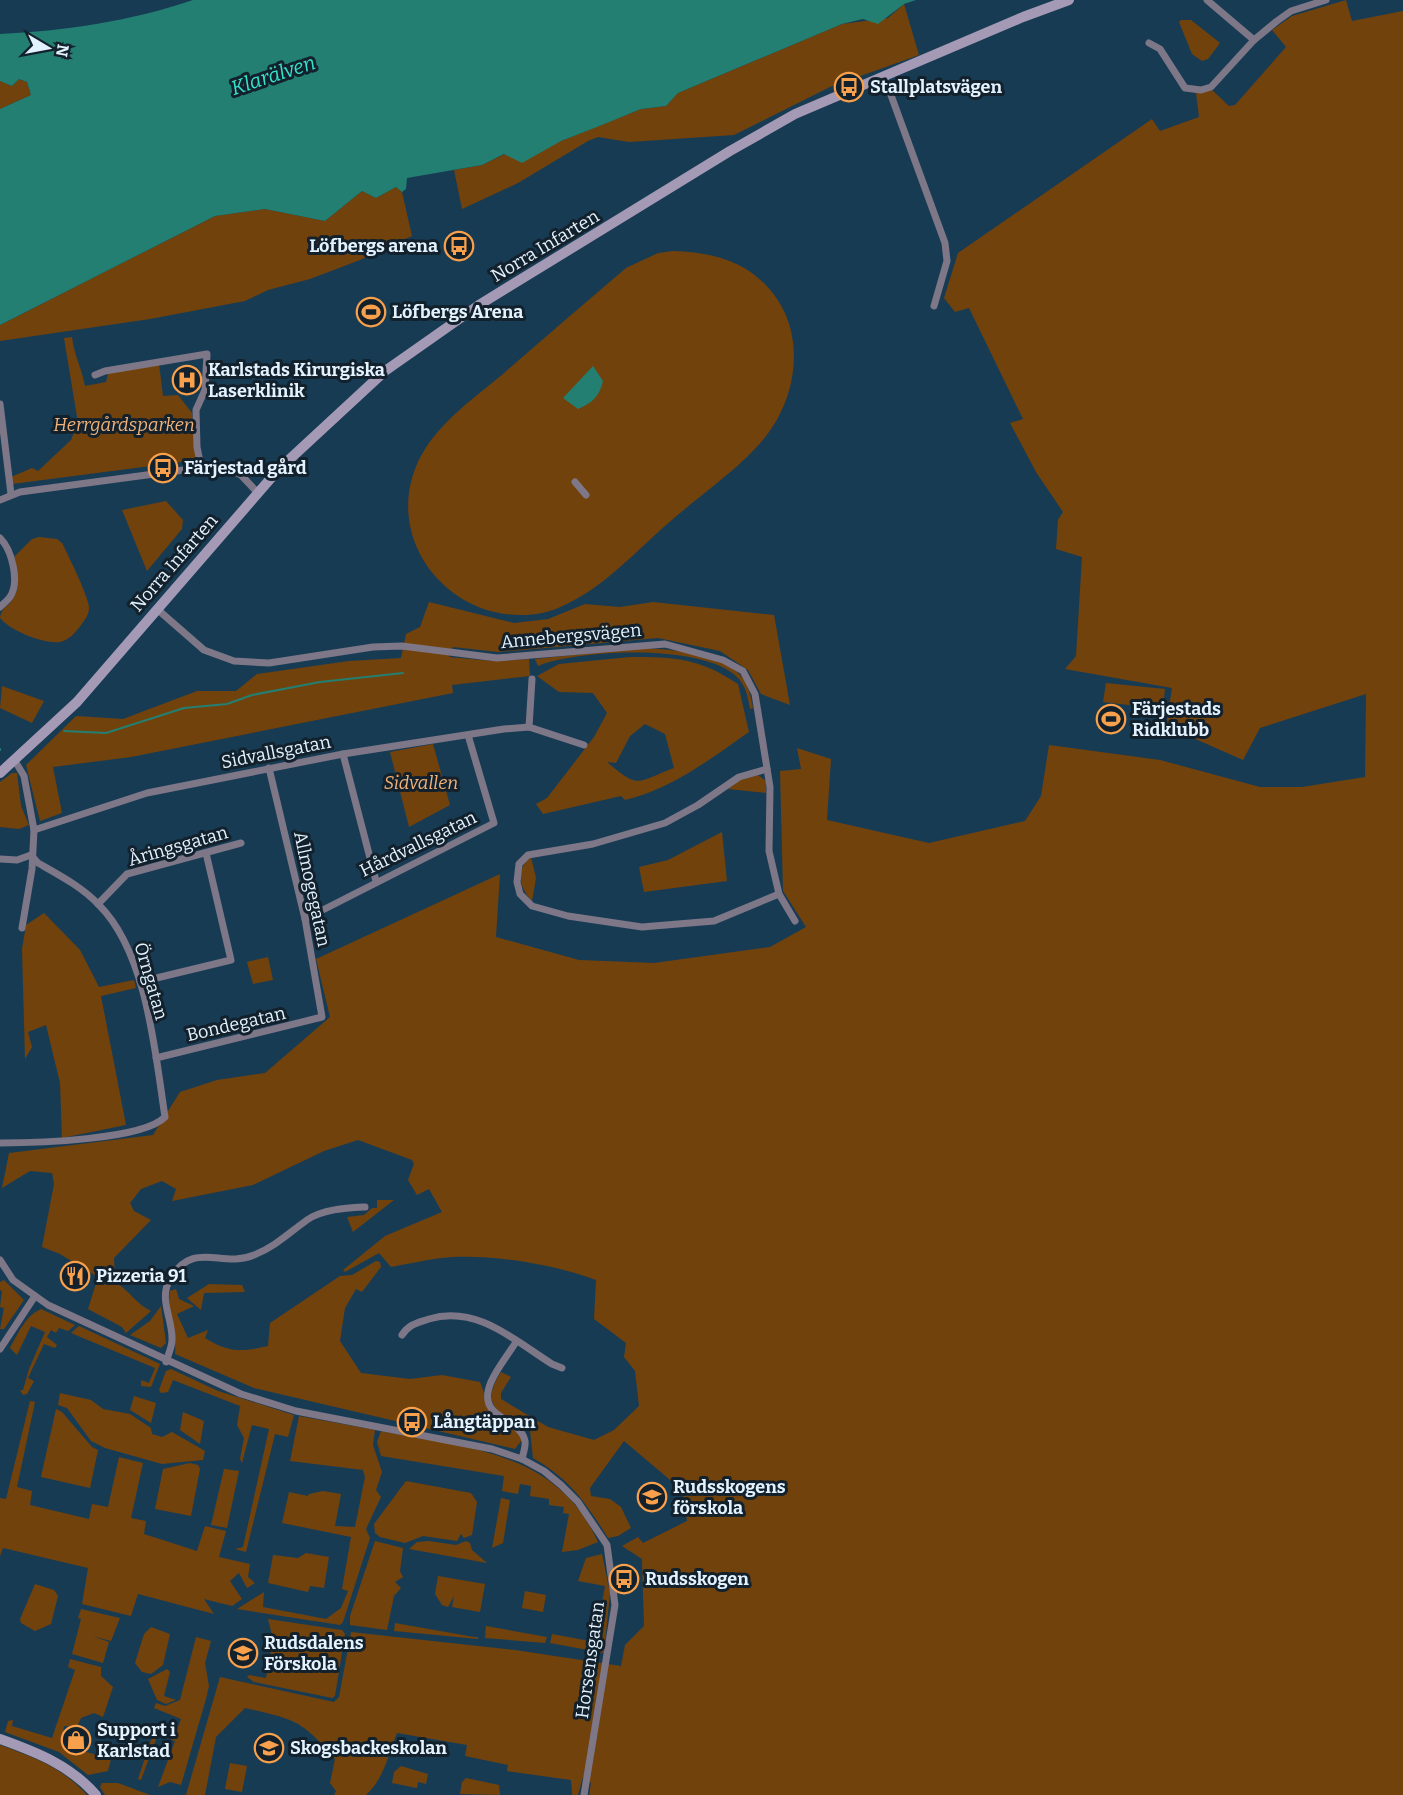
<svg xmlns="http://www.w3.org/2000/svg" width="1403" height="1795" font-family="Bitter,serif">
<rect width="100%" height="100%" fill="#183b54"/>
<g fill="#72420c" fill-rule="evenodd">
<path d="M1346,0L1352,21L1403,11V1795H589L591,1783L583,1777L578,1795H572L571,1780L507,1771L508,1765L465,1756L467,1745L397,1733C388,1755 384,1779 366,1795H334L336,1791L330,1783L335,1759C300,1719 296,1720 245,1708L216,1737L205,1795H186L220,1677L334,1702L339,1697L351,1632L515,1650L621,1666L625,1645L644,1626L642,1559L622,1546L638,1537L643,1543L687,1521L682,1490L624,1441L590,1488L591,1496L610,1499L621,1507L631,1528L618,1536L608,1538C586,1503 570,1479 533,1458L530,1430C501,1414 478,1408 501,1372L511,1377L501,1393V1399L548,1427L594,1440L614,1430L639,1406L635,1371L624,1357L626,1343L594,1319L596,1280C553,1264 487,1253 441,1258C425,1260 408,1264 391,1267L379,1253L345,1272L343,1270L385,1236L442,1212L429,1189L417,1195L408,1180L414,1164L412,1160L358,1140L324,1151L253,1185L172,1201L176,1189L162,1181L141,1189L130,1203L134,1211L151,1220L114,1258L115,1282C129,1290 136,1304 151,1311L126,1333L122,1327L88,1309L98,1277L60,1254L42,1247L54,1184L52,1173L30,1171L2,1188L9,1153L153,1135L180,1092L217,1080L265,1073L330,1017L316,959L500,874L496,937L579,960L654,963L770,947L806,927L783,891L780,771L801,769L797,748L831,759L827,820L929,843L1025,821L1041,796L1049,745L1160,760L1260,787H1302L1365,777L1366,694L1260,728L1243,760L1166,726L1172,688L1065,669L1076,656L1082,557L1056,549L1058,520L1063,512L1036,472L1010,423L1023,419L969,308L955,312L944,298L958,253L1152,119L1160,131L1199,117L1196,93L1211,89L1229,106L1235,105L1286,47L1272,30L1292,16Z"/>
<path d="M904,4L919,55L830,87L734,135L629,142L598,137L588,141L518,183L462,209L454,170L482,165L505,154L561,141L641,109L666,106L678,93L842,24L888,18Z"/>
<path d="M1181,20H1191L1220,43L1208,59L1202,61L1192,54L1179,22Z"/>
<path d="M19,79L27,82L31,95L0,109V81L12,86Z"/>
<path d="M396,187L402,192L412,236L360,260L310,279L268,290L245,301L150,319L0,341V325L215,216L265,209L325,221L362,191L376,198Z"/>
<path d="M673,251C715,252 753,263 777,299C805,340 796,398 766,436C745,464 701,495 673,519C646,542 620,570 591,590C577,599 558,610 542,613C452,630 376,537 422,454C441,421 474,398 503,374C544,338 585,303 626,268L658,253Z"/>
<path d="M72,337C74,355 82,369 85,386L106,382L108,374L159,364L163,396L178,395L192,413L197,460L12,484L11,477L32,468L38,471L71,440L78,423L64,338Z"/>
<path d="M166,501L183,520L182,529L147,571L122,510Z"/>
<path d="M39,537L57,539L62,543C68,555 89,597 89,608C89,614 85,620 81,625C76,632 69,640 60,642C43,644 11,631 0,618C1,610 5,608 10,603C22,589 17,573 14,557L32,539Z"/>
<path d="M429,602L514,623L548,619L585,604L620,607L653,602L774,615L790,705L761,694L748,670L720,651L658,638L498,652L453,647L449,657L493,661L529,659L530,676L452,685L453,693L131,757L53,767L62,813L40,821L26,765L76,716L123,719L197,691H236L257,674L349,661L401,658L406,634L420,627Z"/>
<path d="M640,648C669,649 722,653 742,677C749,686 751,697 753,708L750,709C748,698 746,687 739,679C708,643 578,649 538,666L535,659Z"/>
<path d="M630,657C675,657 699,658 738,684L749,732C710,759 672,789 625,800L621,796L543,814L536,804L547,798L594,737L607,713L593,693L559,692L537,676L559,664ZM645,724L665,734L674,768C636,782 640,790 607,762L616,763L630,736Z"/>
<path d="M1106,683L1165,689L1163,709L1103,702Z"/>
<path d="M2,686L44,701L32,723L0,708Z"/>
<path d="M433,744L450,805L409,827L390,752Z"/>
<path d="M12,773H17L21,806L29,825L19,829L0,827V782Z"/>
<path d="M758,775L766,781V793L728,789L741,779Z"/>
<path d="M722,832L727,881L644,892L639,867L668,860Z"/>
<path d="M531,857L536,878L532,901C519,888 515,869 531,857Z"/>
<path d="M44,913L80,950L99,987L134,980L136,988L101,996L126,1125L62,1138L60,1083L46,1025L28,1032L32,1047L25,1059L22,949L26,925Z"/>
<path d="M268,957L273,980L253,984L247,962Z"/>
<path d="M377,1200H394L353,1232L347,1217L364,1215L372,1208H377Z"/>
<path d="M376,1261L380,1262L381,1267L362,1292L356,1289L345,1308L340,1341L361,1373L410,1379L442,1375L480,1382L492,1414L525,1436L515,1449L254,1388L175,1354C177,1332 166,1311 170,1291L176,1289L179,1299L194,1306L177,1314L188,1338L208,1330L205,1338C229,1353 241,1352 268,1346L270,1323L340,1276L352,1275Z"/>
<path d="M4,1280L24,1300L4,1329H0L4,1308L0,1307L2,1291L0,1290V1282Z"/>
<path d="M209,1284L242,1285L245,1292L204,1293L201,1310L187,1298Z"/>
<path d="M161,1306L166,1343L161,1348L130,1335L150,1321Z"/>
<path d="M41,1309L75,1325L68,1331L59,1328L56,1333L51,1330L47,1337L57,1345L55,1348L44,1344L28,1378L34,1381L27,1394L23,1395L20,1390H23L29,1369L45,1332L31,1326L17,1355L10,1348C18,1334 25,1316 41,1309Z"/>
<path d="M79,1326L160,1364L151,1387L141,1386V1380L149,1383L155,1368L71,1333Z"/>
<path d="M171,1369L218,1391L294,1415L288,1437L275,1434L246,1552L235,1549L243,1547L269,1429L252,1425L242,1463L240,1459L244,1438L237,1425L240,1406L173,1380L168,1392L161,1393L159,1390L166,1371Z"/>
<path d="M60,1393L91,1400L103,1409L130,1414L151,1428L152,1434L162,1437L172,1432L205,1451L203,1460L162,1464L105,1448L91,1441L67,1408L58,1405Z"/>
<path d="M134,1396L156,1403L151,1423L130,1410Z"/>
<path d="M30,1401L35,1402L17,1487L32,1491L30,1505L89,1519L92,1504L108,1507L119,1457L143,1463L131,1518L146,1521L144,1534L197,1551L205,1526L226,1531L219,1557L250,1564L248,1577L255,1583L247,1588L239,1573L230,1581L242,1599L232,1606L204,1599L214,1614L138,1594L131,1616L82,1604L88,1568L3,1548L0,1556V1498L6,1499Z"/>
<path d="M56,1409L62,1412L92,1447L98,1450L90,1488L41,1477Z"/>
<path d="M183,1412L204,1421L200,1444L180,1430Z"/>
<path d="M299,1416L375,1430L373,1445L382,1472L376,1490L381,1497L366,1529L370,1538L343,1622L340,1625L237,1609L264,1592L263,1607L326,1619L341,1608L348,1591L342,1589L351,1537L282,1523L289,1492L308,1496L309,1494L323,1491L341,1494L335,1526L355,1527L365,1477L363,1470L290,1461Z"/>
<path d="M381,1431C467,1448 557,1451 598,1542L578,1550L562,1552L569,1514L563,1513L564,1507L549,1505V1499L530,1496L531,1486L520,1484L518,1494L502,1491L504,1476L381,1456L377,1442Z"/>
<path d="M190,1463L198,1465L200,1469L191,1516L155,1509L163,1469Z"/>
<path d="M224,1469L239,1471L227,1528L211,1525Z"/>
<path d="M406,1481L471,1493L477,1502L472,1535L464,1538L461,1534L457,1541L423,1536L405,1543L380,1537L375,1533L374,1524Z"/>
<path d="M501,1498L510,1500L503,1543L492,1548Z"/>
<path d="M375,1541L403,1548L400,1571L403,1577L395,1582L401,1588L394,1596L387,1630L350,1625V1616Z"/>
<path d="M429,1541L456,1545L466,1541L470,1543L472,1550L487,1563L409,1549L417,1542Z"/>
<path d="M306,1553L329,1557L324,1588L310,1586L308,1592L268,1583L273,1555L298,1558Z"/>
<path d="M602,1554L610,1593L604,1653L550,1643L552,1634L595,1642L605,1586L578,1581L586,1558Z"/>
<path d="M438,1576L485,1584L480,1612L452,1607L454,1596L448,1607L442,1605L435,1594Z"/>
<path d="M35,1584L54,1590L58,1596L51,1624L35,1631L21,1623L20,1619Z"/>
<path d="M525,1591L546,1595L543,1612L522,1608Z"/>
<path d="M81,1609L120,1618L111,1641L92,1636L109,1642L103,1663L72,1654L81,1619L78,1618Z"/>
<path d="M268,1619L342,1630L345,1634L335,1696L332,1698L254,1682L247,1677L249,1675L266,1678L273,1639Z"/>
<path d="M395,1623L474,1637H478V1639L394,1631Z"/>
<path d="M486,1626L547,1637L545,1643L485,1638Z"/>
<path d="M151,1627L170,1634L163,1665L151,1674L142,1672L135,1663L144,1634Z"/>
<path d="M196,1637L211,1641L205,1663L209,1686L206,1699L181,1785L170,1782L158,1787L175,1741L158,1734L141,1780L138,1779L155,1728L175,1735L181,1719L154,1708L156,1703L165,1706L180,1700Z"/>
<path d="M70,1659L101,1667V1676L113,1687L103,1717L94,1713L81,1718L77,1727L64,1726L62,1745L111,1759L108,1771L88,1775L59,1752L5,1732L8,1721L13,1720L12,1726L52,1738L75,1670L68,1667Z"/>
<path d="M167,1669L170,1672L164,1696L176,1700L166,1704L157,1700L148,1679Z"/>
<path d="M0,1745C33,1757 63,1768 87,1795H0Z"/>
<path d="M230,1763L247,1766L242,1792L225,1789Z"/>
<path d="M401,1766L428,1774L426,1784L418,1782L417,1788L392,1783L394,1772Z"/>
<path d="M466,1778L499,1785L500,1795L460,1794L462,1782Z"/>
<path d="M102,1783H118L150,1795H105L100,1787Z"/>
</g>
<g fill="#237f72">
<path d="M193,0H916L904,4L878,24L863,19L842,24L678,93L666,106L641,109L602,125L561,141L522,163L504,154L482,165L407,178L406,189L402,192L396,187L376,198L362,191L325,221L265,209L215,216L0,325V109L31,95L27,82L19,79L12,86L0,81V34C64,31 132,21 193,0Z"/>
<path d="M593,366L603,381C599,397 592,403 578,409L563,398Z"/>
</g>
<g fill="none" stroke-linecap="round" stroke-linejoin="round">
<g stroke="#237f72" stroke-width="2">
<path d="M64,731L106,733L184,708L227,704L252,695L320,682L403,673"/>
<path d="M0,750V749"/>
</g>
<g stroke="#7d7788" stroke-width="7">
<path d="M1207,0L1254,40"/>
<path d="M1149,43L1160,49L1185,88L1201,90L1211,87L1254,40L1277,21L1291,11L1326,0"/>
<path d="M884,76L945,243L947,261L934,306"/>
<path d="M95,375L105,371L207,354L205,390L196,410L197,447L201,467"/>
<path d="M0,404L11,494"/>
<path d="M575,482L586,495"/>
<path d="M0,500L20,492L221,465L241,475L257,492"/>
<path d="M0,538C12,550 20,582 10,597C8,600 3,604 0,607"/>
<path d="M157,609L204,650L234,661L269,663L373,647L402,646L497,658L665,644L723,660L743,671L755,694L770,787L769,851L779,894L795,921"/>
<path d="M529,727L532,679"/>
<path d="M343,754L376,881"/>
<path d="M15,761L24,776L34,830L32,869L22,928"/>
<path d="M767,769L739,777L698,805L665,823L593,844L528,855L519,864L517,882L520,894L532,906L568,916L642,927L714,921L779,894"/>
<path d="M34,830L147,793L343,754L504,729L529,727L584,745"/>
<path d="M0,859L17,860L31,855"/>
<path d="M98,904L127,874L241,843"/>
<path d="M305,919L494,823L468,735"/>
<path d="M140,982L231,960L206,853"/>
<path d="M156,1058L322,1017L305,919L269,768"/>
<path d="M0,1143C34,1143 143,1140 165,1117C155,1052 147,953 99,905C82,887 59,875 38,863L31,855"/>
<path d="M0,1260L13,1280L48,1305L241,1394L296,1411L492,1449L522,1459L544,1471L561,1485L578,1502L607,1545L615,1605L584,1795"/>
<path d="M402,1335C409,1324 417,1323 429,1319C477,1305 514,1340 552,1364L562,1368"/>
<path d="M516,1342C508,1355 497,1368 491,1382C475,1420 520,1416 525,1441C526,1446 523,1454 522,1459"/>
<path d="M0,1349L35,1296"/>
<path d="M166,1362C168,1355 172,1347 172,1340C173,1320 159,1300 169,1281C193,1238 221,1269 254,1255C275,1247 290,1232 307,1220C323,1209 347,1208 365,1207"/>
</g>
<g stroke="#a49ab5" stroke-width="10">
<path d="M0,773L77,702L278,470L385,371L479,305L730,151L795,114L1023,17L1069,0"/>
<path d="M0,1739C36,1752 70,1765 96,1795"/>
</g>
</g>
<defs>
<g id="bus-ring" transform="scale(1.5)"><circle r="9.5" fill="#12212c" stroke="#f8a04b" stroke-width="1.5"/><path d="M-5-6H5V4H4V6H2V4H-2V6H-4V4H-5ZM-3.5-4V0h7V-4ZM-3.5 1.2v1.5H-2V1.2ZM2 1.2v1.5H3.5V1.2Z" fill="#f8a04b"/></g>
<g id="stadium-ring" transform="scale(1.5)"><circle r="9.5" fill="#12212c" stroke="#f8a04b" stroke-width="1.5"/><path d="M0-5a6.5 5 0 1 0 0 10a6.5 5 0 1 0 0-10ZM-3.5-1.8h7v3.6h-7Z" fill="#f8a04b"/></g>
<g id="hospital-ring" transform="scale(1.5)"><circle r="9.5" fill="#12212c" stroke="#f8a04b" stroke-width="1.5"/><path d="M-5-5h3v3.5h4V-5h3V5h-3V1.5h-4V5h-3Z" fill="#f8a04b"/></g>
<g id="restaurant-ring" transform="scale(1.5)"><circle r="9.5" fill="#12212c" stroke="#f8a04b" stroke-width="1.5"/><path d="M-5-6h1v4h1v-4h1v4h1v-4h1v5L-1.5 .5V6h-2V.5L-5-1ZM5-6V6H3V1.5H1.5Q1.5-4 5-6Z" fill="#f8a04b"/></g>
<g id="school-ring" transform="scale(1.5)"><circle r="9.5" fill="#12212c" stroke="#f8a04b" stroke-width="1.5"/><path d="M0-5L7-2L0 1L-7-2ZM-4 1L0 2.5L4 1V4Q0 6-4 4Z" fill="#f8a04b"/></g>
<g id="shop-ring" transform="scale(1.5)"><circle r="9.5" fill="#12212c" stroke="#f8a04b" stroke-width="1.5"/><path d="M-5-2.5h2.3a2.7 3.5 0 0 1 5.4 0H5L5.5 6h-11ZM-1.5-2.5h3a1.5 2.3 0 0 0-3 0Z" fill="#f8a04b"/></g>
</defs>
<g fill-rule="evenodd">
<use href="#bus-ring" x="849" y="87"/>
<use href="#bus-ring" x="459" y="246"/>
<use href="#stadium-ring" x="371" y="312"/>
<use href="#hospital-ring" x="187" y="380"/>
<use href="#bus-ring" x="163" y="468"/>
<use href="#stadium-ring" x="1111" y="719"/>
<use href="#restaurant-ring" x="75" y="1276"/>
<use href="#bus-ring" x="412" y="1422"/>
<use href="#school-ring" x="652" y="1497"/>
<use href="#bus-ring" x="624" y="1579"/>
<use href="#school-ring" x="243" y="1653"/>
<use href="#shop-ring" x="76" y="1740"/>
<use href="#school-ring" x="269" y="1748"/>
</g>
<g text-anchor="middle" stroke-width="6" stroke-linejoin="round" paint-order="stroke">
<g font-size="18" font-weight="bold" fill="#e3f2ff" stroke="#12212c" text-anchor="start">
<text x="870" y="93">Stallplatsvägen</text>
<text x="438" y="252" text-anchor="end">Löfbergs arena</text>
<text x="392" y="318">Löfbergs Arena</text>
<text x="208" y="376">Karlstads Kirurgiska<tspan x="208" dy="21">Laserklinik</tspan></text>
<text x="184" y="474">Färjestad gård</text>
<text x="1132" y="715">Färjestads<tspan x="1132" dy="21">Ridklubb</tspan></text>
<text x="96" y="1282">Pizzeria 91</text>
<text x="433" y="1428">Långtäppan</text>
<text x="673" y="1493">Rudsskogens<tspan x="673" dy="21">förskola</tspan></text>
<text x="645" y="1585">Rudsskogen</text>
<text x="264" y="1649">Rudsdalens<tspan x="264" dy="21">Förskola</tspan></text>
<text x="97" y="1736">Support i<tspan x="97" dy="21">Karlstad</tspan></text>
<text x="290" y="1754">Skogsbackeskolan</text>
</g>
<g font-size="18" fill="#e3f2ff" stroke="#12212c">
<text transform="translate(545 246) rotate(-31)" y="6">Norra Infarten</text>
<text transform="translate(174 563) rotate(-49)" y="6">Norra Infarten</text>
<text transform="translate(571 636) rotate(-5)" y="6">Annebergsvägen</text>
<text transform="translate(276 752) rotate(-11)" y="6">Sidvallsgatan</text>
<text transform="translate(418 844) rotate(-26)" y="6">Hårdvallsgatan</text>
<text transform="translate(178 846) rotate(-16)" y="6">Åringsgatan</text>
<text transform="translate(312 889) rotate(78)" y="6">Allmogegatan</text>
<text transform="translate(151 981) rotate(74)" y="6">Örngatan</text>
<text transform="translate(236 1024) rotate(-13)" y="6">Bondegatan</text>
<text transform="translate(590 1660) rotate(-82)" y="6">Horsensgatan</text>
</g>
<g font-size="18" font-style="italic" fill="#f2b27a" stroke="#12212c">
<text x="124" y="431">Herrgårdsparken</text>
<text x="421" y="789">Sidvallen</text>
</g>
<g font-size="20" font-style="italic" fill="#35e3cd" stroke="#12212c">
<text transform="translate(273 75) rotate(-18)" y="7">Klarälven</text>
</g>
</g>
<g transform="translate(48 48) rotate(100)" stroke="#12212c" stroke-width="4.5" paint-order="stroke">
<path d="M0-4.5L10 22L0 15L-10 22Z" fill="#e3f2ff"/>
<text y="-9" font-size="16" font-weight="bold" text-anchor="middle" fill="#e3f2ff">N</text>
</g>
</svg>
